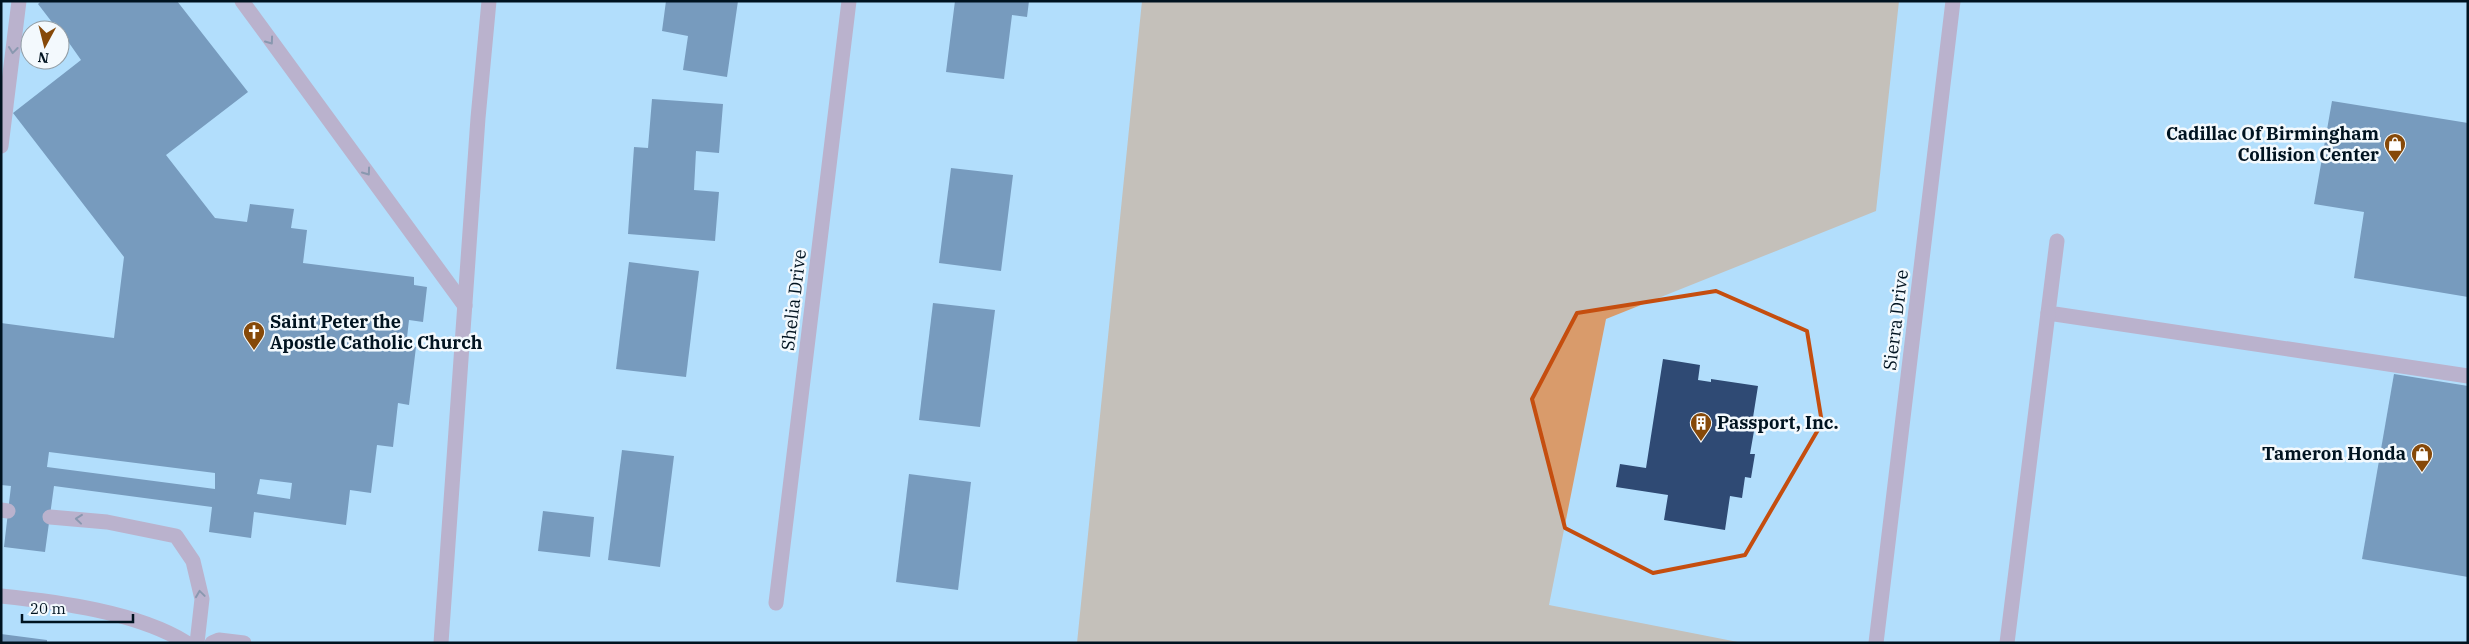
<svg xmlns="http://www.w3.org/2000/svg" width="2469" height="644" font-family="'IBM Plex Serif',serif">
<rect width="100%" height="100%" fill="#b2defc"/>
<path fill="#d99b6b" d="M1142,1H1899L1876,211L1606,319L1549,605L1743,643H1077Z"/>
<g fill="#2f4a74" fill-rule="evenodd">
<path d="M41,1H177L248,92L166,155L215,218L247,222L250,204L294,209L291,228L307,230L303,263L414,277V285L427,287L423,322L409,320L406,346L416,347L409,405L398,403L393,447L377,445L371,493L350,490L346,525L254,512L251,538L209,532L212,507L54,486L45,552L4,547L11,486L1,485V323L114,338L124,257L13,113L81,60L60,30H58L38,4ZM49,452L215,473V489L47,467ZM260,479L292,483L290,499L257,494Z"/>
<path d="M666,1H738L727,77L683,70L688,36L662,31Z"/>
<path d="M955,1H1029L1027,17L1012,15L1004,79L946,72Z"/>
<path d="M652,99L723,104L719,153L696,151L694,190L719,192L715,241L628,234L634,147L648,148Z"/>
<path d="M2332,101L2468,123V297L2354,278L2364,212L2314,204Z"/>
<path d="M951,168L1013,175L1001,271L939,263Z"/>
<path d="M629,262L699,271L686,377L616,369Z"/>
<path d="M933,303L995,310L980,427L919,420Z"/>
<path d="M1663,359L1700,365L1698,380L1711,382V379L1758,386L1751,430L1754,431L1750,454H1755L1751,478L1745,477L1742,498L1730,496L1725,530L1664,520L1668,495L1616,487L1620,464L1646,468Z"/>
<path d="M2394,374L2468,386V577L2362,559Z"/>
<path d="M622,450L674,456L660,567L608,560Z"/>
<path d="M909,474L971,482L958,590L896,582Z"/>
<path d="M543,511L594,517L590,557L538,551Z"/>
<path d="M1,634L47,640V643H1Z"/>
</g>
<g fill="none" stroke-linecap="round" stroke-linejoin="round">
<g stroke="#c37d94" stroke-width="15">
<path d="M242,1L465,306"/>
<path d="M1,146L19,1"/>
<path d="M2057,241L2048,313L2468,376"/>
<path d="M1,510L8,511"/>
<path d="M50,517L107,522L176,536L193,561L202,599L197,643"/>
<path d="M1,596C59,602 137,612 187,643"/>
<path d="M212,643L219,640L244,643"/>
<path d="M441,643L478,118L489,1"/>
<path d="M2007,643L2048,313"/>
</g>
<g stroke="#c37d94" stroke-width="15">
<path d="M776,603L849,1"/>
<path d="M1876,643L1953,1"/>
</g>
</g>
<defs><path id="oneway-chevron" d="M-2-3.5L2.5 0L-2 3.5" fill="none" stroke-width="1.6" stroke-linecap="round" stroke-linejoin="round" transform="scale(1.25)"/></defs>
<g stroke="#584354">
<use href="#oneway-chevron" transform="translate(270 41) rotate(54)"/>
<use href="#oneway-chevron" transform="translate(13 50) rotate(97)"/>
<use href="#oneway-chevron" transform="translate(367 172) rotate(54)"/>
<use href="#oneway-chevron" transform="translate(79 519) rotate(-174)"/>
<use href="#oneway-chevron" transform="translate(200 594) rotate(-98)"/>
</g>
<path d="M0 0H2469V644H0ZM1716,291L1807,331L1822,423L1745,555L1653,573L1565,528L1532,399L1577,313Z" fill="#b2defc" fill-opacity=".55" fill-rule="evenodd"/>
<path fill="none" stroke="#c54e0f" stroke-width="4" stroke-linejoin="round" d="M1716,291L1807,331L1822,423L1745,555L1653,573L1565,528L1532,399L1577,313Z"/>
<defs>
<g id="shop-pin" transform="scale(1.125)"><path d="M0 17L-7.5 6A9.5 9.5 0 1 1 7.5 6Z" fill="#864909" stroke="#f3f9fd"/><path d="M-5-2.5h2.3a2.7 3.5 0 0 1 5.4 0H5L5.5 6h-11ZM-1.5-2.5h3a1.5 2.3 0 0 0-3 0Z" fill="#fff"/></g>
<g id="church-pin" transform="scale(1.125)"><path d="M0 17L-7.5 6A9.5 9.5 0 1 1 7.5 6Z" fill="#864909" stroke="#f3f9fd"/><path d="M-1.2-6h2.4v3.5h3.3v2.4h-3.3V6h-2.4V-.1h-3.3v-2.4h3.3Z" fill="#fff"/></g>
<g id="building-pin" transform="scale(1.125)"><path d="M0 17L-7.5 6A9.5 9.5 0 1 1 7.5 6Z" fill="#864909" stroke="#f3f9fd"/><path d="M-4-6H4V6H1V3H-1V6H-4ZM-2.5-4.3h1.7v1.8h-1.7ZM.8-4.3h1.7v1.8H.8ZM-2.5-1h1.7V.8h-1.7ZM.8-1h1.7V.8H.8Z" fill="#fff"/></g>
</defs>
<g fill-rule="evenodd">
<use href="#shop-pin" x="2395" y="144"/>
<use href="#church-pin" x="254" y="332"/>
<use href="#building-pin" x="1701" y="423"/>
<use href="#shop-pin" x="2422" y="454"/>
</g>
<g text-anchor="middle" stroke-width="5" stroke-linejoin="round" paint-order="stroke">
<g font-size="18" font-weight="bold" fill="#001320" stroke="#f3f9fd" text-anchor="end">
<text x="2379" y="140">Cadillac Of Birmingham<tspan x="2379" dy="21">Collision Center</tspan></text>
<text x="270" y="328" text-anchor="start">Saint Peter the<tspan x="270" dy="21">Apostle Catholic Church</tspan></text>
<text x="1717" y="429" text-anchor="start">Passport, Inc.</text>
<text x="2406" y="460">Tameron Honda</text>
</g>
<g font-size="18" fill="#001320" stroke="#f3f9fd">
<text transform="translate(794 300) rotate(-83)" y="6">Shelia Drive</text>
<text transform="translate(1896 320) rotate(-83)" y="6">Sierra Drive</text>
</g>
</g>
<rect width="2469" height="644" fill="none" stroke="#001320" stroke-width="5"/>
<g transform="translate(45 45) rotate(187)"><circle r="24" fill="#f3f9fd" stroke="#929da5"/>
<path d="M0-4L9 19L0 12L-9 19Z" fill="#864909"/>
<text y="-8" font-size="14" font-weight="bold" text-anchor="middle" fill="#001320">N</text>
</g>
<path d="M22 614v8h111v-8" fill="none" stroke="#001320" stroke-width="2.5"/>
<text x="30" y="614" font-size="15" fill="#001320" stroke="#f3f9fd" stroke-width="4" paint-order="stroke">20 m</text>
</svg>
